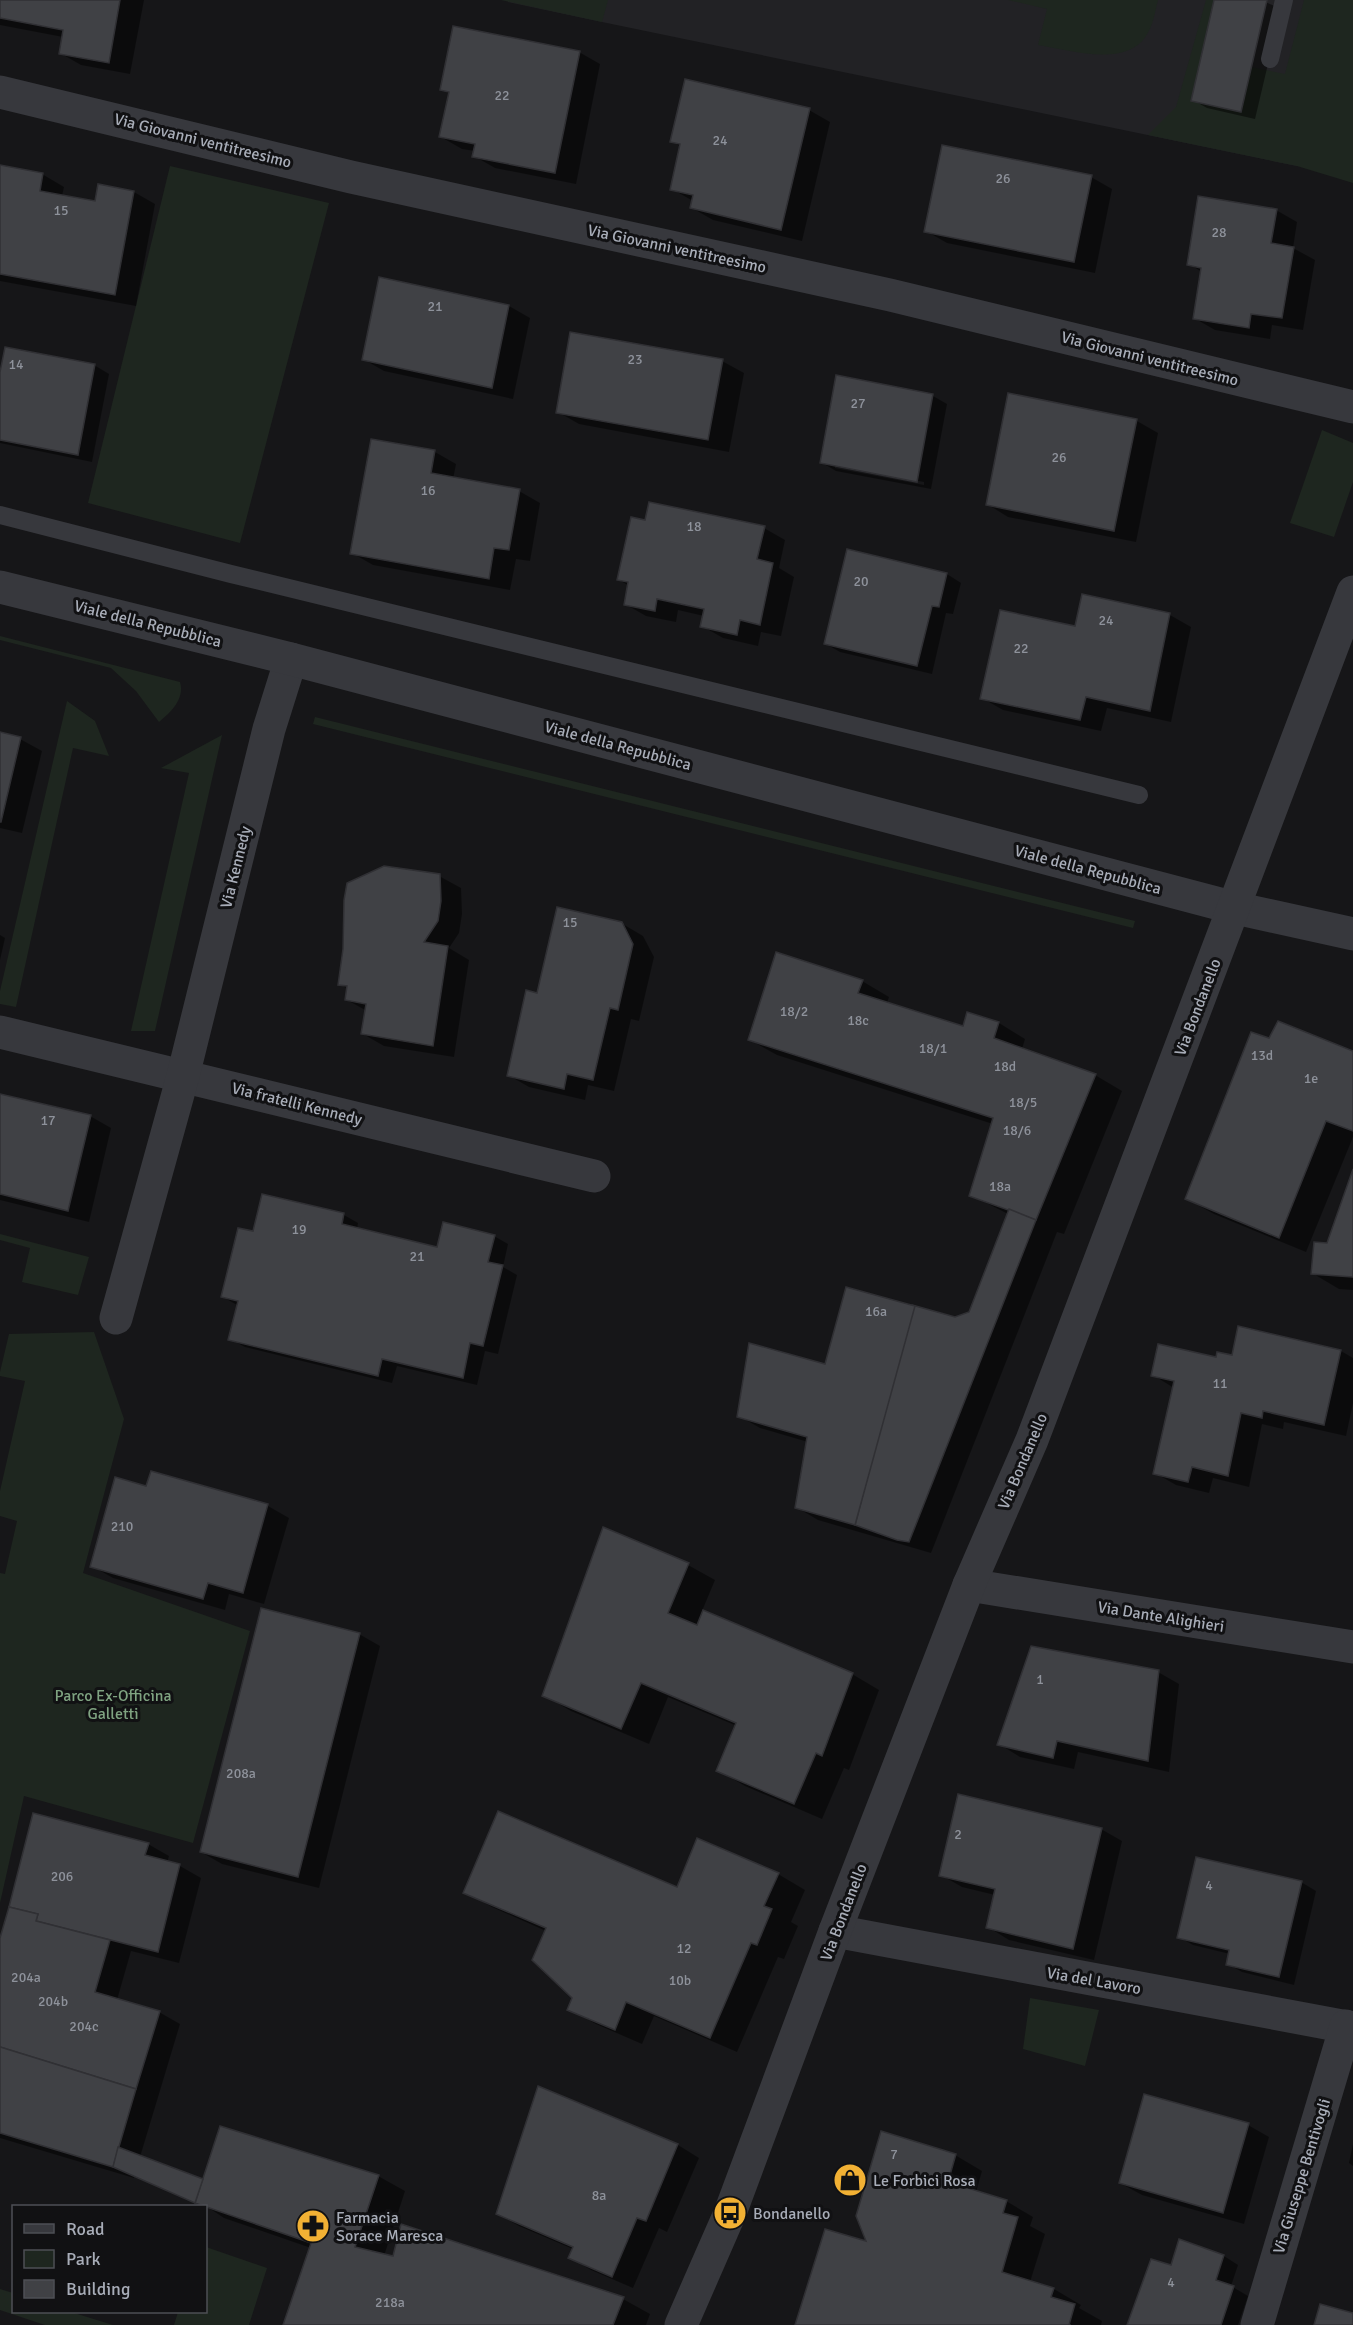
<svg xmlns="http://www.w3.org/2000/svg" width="1353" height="2325" font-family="Signika,sans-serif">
<rect width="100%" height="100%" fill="#161618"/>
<path fill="#222225" d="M508,0H1342L1297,166L602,22L508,2Z"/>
<g fill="#1e261f">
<path d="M501,0H608L602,22Z"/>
<path d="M1008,0H1158C1155,12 1153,26 1146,36C1125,68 1070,50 1038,45L1047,9Z"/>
<path d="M1206,0H1214L1241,111L1251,67L1285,74L1304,0H1353V183L1297,166L1148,135L1176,107Z"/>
<path d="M170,166L329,203L240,543L88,503Z"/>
<path d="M1322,430L1353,443V482L1334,537L1290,523Z"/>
<path d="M0,636L180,682C185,699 171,712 159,722L136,691L111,668L0,640Z"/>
<path d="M67,701L95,721L109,756L73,748L16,1007L0,1004V991Z"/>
<path d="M315,717L1135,921L1133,928L313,724Z"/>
<path d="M222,735L155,1031H131L189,773L161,768Z"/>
<path d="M0,1234L89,1257L78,1295L22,1282L30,1248L0,1240Z"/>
<path d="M94,1332L124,1419L83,1573L250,1631L193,1843L24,1796L0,1903V1573L5,1574L17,1521L0,1516V1491L25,1381L0,1376V1372L9,1334Z"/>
<path d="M1030,1998L1099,2010L1085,2066L1023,2049Z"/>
<path d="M206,2247L267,2268L249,2325H174L178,2312H206Z"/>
<path d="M0,2289L13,2293L14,2312H71L113,2325H45L0,2310Z"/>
</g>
<g fill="#0007" fill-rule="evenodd">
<path d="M0,0H144L130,74L81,65L60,53L63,37L0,25Z"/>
<path d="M1216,0H1261L1281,9L1255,119L1207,108L1193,100Z"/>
<path d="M579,52L600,64L576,184L495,168L474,156L475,151L462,149L441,137L450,94L441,89Z"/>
<path d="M809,110L830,122L802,241L713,220L692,208L693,201L672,189L681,147L672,141Z"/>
<path d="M0,167L42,174L64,187L62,196L96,203L134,192L155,204L136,306L0,281Z"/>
<path d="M1091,177L1112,189L1095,273L947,243L926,231Z"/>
<path d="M1276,210L1297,222L1293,248L1315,260L1303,330L1272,325L1270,339L1215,330L1194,318L1202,272L1189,264Z"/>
<path d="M380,279L509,306L530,318L513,399L384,371L363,359Z"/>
<path d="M722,361L744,373L729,452L579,424L558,412Z"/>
<path d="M94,365L109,374L92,462L0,443V380Z"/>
<path d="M933,396L947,404L931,489L836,471L821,462ZM835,465L924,482V485L835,468Z"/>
<path d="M1137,421L1158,433L1136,542L1008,517L987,504Z"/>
<path d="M372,441L435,452L456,464L453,479L519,491L540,503L530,561L516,559L510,590L373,565L352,553Z"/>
<path d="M646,522L764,528L785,540L779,568L794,577L781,636L761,632L758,646L723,638L702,626L704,616L678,610L676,622L646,616L625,604L629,586L618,579Z"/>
<path d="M947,574L961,583L953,614L946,613L932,674L840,652L826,644Z"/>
<path d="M1083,596L1170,615L1191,627L1171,722L1107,708L1101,731L1003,710L982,698L1076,628Z"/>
<path d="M0,734L20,739L42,751L22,833L0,828Z"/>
<path d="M439,876L461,888L462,914L459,933L449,948L469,960L454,1057L384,1046L363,1034L367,1011L347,1000L348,989L340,984L345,949Z"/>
<path d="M621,923L643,936L654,957L639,1021L631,1019L614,1091L588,1085L585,1100L529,1087L508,1075L538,995Z"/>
<path d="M0,935L5,938L0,960Z"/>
<path d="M862,981L889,997L887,1003L964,1028L999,1023L1025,1039L1022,1049L1095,1075L1122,1091L1064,1234L1057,1232L931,1553L818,1520L796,1507L808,1442L760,1428L739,1416L826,1366L970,1313L1008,1214L971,1195L993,1124L777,1055L750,1040Z"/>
<path d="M1270,1040L1353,1052V1137L1306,1252L1214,1214L1187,1199Z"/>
<path d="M0,1095L90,1116L111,1128L89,1222L0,1200Z"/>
<path d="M1353,1173V1290L1339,1289L1312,1273L1328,1244Z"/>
<path d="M344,1215L358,1223L357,1229L438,1249L494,1236L508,1244L503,1267L517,1275L498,1354L485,1351L477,1385L397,1366L392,1383L245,1347L230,1339L237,1305L223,1297L254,1233Z"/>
<path d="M1239,1328L1341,1351L1353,1358V1403L1346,1436L1284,1422L1283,1429L1262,1424L1249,1487L1213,1478L1209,1493L1176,1485L1155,1473L1174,1388L1153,1375L1233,1356Z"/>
<path d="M152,1473L268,1506L289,1518L264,1604L229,1594L225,1610L113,1578L92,1566L147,1487Z"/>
<path d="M688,1565L715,1580L702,1611L852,1674L879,1690L849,1770L844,1768L822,1819L745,1786L718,1770L737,1726L668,1697L649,1744L571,1711L544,1695Z"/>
<path d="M359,1634L380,1646L319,1888L222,1864L201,1852Z"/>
<path d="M1158,1672L1179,1684L1169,1772L1078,1752L1074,1769L1020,1757L999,1744Z"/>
<path d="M1101,1829L1122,1841L1094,1960L1009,1940L988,1927L995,1895L962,1887L941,1875Z"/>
<path d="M148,1844L169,1856L167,1863L180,1866L201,1878L179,1963L131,1951L117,2000L159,2012L180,2024L140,2157L202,2181L378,2176L405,2191L384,2256L623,2299L650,2314L646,2325H285L311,2248L224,2218L206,2206L134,2176V2178L0,2138V1943Z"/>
<path d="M778,1874L805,1890L791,1922L798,1926L784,1959L778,1957L737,2052L654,2016L642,2044L596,2024L569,2009L574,1997L546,1931L492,1907L465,1892L677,1889Z"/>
<path d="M1301,1882L1316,1891L1294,1985L1242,1972L1228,1964L1230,1954L1193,1945L1179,1937Z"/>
<path d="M539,2088L678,2145L699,2158L667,2232L659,2228L633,2288L591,2270L570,2257L573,2249L519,2226L498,2214Z"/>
<path d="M1248,2125L1269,2137L1244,2224L1142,2195L1120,2183Z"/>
<path d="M1353,2144V2166L1349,2163Z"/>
<path d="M955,2155L982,2171L976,2192L1006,2201L1033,2217L1030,2226L1045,2234L1030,2282L1054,2289L1081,2305L1079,2308L1102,2321L1101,2325H797L868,2244Z"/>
<path d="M1180,2241L1224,2256L1238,2265L1231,2286L1248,2296L1238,2325H1129L1171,2267Z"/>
</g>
<g fill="#404145" stroke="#303034" stroke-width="1.5">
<path d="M0,0H120L109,63L59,54L63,30L0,18Z"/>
<path d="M1214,0H1267L1241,112L1191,101Z"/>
<path d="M453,26L580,51L555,173L472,157L475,144L439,137L449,92L440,90Z"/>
<path d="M685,79L810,108L781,230L690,208L693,195L670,190L680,144L670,142Z"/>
<path d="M942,145L1092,175L1074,262L924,232Z"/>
<path d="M0,165L43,173L40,191L95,201L98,184L134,191L115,295L0,274Z"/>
<path d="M1198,196L1277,209L1271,243L1294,247L1282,318L1251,314L1249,328L1193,319L1201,268L1187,265Z"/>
<path d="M379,277L509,305L492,388L362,360Z"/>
<path d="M570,332L723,359L708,440L556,413Z"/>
<path d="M5,347L95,364L78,455L0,440V372Z"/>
<path d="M836,375L933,394L917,482L820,463Z"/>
<path d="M1008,393L1137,419L1114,531L986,505Z"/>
<path d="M371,439L435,450L431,473L520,489L509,550L494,548L489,579L350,554Z"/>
<path d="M649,502L765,526L757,559L773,563L760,625L740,620L737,635L700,627L704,609L657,599L655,611L624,605L628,582L617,580L631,517L645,520Z"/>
<path d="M847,549L947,573L939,607L932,606L917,666L824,644Z"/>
<path d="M1082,594L1170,613L1150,711L1086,697L1080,720L980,699L1000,610L1075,626Z"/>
<path d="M0,732L21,737L1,822H0Z"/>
<path d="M384,866L440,874L441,901L438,921L424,942L448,946L433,1046L361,1034L366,1004L345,1000L347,986L338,985L343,949L344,900L347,883Z"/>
<path d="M557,907L622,922L633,944L618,1010L610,1008L593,1080L567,1074L564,1089L507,1076L526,990L537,993Z"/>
<path d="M776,952L863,980L858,993L963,1026L967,1012L999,1022L994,1038L1096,1074L1036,1220L969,1196L993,1118L748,1040Z"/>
<path d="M1278,1021L1353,1051V1131L1326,1121L1279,1238L1185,1199L1251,1032L1269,1038Z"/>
<path d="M0,1094L91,1115L68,1211L0,1194Z"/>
<path d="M1353,1169V1277L1311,1274L1314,1242L1327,1243Z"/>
<path d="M262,1194L344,1213L342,1224L437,1247L443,1222L495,1235L488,1262L503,1265L483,1346L470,1343L463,1378L382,1359L378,1376L228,1340L238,1301L221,1297L238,1228L253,1231Z"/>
<path d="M1009,1209L1036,1220L909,1542L897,1540L855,1525L912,1305L955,1317L969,1312Z"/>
<path d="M846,1287L915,1306L855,1525L795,1508L807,1437L737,1417L749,1343L825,1364Z"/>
<path d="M1238,1326L1341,1350L1324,1425L1263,1411L1262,1418L1241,1413L1228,1476L1192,1467L1188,1482L1153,1474L1174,1381L1151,1376L1158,1344L1216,1357L1217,1352L1232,1355Z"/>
<path d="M151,1471L268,1504L243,1593L208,1583L203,1599L90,1567L115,1477L146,1486Z"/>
<path d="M603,1527L689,1563L668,1613L697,1625L703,1610L853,1673L822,1756L816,1753L794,1804L716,1771L736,1723L641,1683L621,1729L542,1696Z"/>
<path d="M261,1608L360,1633L298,1877L200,1852Z"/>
<path d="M1031,1646L1159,1670L1148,1761L1057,1741L1053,1758L997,1745Z"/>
<path d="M958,1794L1102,1828L1073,1949L986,1928L995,1889L939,1876Z"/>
<path d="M498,1811L677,1887L697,1838L779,1873L764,1906L772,1909L757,1945L751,1943L710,2038L626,2002L615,2030L567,2010L572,1998L532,1960L546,1928L463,1893Z"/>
<path d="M33,1813L149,1843L145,1855L180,1864L158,1952L36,1921L38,1914L9,1907Z"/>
<path d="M1196,1857L1302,1881L1279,1977L1226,1965L1229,1950L1177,1938Z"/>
<path d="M9,1907L38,1914L36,1921L110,1940L95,1992L160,2011L136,2089L0,2047V1938Z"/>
<path d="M0,2047L136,2089L113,2167L0,2133Z"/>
<path d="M538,2086L678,2144L646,2221L637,2218L612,2277L568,2258L573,2247L496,2214Z"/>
<path d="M1144,2094L1249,2123L1223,2213L1119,2183Z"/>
<path d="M220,2126L379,2175L355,2247L393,2256L401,2224L624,2297L613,2325H283L311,2243L195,2203Z"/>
<path d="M881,2131L956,2154L948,2182L1007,2200L1003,2213L1018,2217L1002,2272L1054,2288L1051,2297L1075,2304L1069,2325H1071H795L825,2229L866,2241L856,2216Z"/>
<path d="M118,2147L203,2179L195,2203L113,2167Z"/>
<path d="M1179,2239L1224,2255L1216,2280L1234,2286L1221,2325H1127L1151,2259L1171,2265Z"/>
<path d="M1320,2304L1353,2313V2325H1314Z"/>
</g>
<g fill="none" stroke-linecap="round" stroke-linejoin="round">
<g stroke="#37383d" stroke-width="18">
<path d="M1270,59L1284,0"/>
<path d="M0,515L231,574L1139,795"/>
</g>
<g stroke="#37383d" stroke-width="33">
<path d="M0,92L351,177L890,295L1353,407"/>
<path d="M0,1032L594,1176"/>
<path d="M116,1318L183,1076L269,729L291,659"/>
<path d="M969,1585L1353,1647"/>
<path d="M835,1931L1353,2028"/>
<path d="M1257,2325L1346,2026"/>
</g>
<g stroke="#37383d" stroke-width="33">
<path d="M0,587L291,659L1235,908L1353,934"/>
<path d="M681,2325L730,2213L835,1931L969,1585L1032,1440L1353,592"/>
</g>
</g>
<defs>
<g id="shop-disc" transform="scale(1.725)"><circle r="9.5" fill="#f2b134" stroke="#111113"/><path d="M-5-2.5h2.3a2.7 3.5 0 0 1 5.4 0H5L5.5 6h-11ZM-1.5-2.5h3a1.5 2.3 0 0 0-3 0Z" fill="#111"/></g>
<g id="bus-disc" transform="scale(1.725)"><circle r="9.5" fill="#f2b134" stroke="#111113"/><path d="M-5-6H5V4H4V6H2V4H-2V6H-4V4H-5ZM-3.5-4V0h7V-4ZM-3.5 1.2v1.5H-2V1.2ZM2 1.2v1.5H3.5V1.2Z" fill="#111"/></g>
<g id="pharmacy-disc" transform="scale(1.725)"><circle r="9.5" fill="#f2b134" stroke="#111113"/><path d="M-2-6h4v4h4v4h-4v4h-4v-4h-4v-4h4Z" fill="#111"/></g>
</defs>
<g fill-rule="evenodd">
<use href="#shop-disc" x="850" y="2180"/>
<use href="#bus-disc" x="730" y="2213"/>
<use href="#pharmacy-disc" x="313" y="2226"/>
</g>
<g text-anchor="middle" stroke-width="6" stroke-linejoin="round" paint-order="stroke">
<g font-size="14" fill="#8e929b">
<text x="502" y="100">22</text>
<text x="720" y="145">24</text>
<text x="1003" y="183">26</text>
<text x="61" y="215">15</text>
<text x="1219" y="237">28</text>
<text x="435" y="311">21</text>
<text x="635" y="364">23</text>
<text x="16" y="369">14</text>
<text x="858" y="408">27</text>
<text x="1059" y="462">26</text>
<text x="428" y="495">16</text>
<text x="694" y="531">18</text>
<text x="861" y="586">20</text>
<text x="1106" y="625">24</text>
<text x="1021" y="653">22</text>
<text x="570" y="927">15</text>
<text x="794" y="1016">18/2</text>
<text x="858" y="1025">18c</text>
<text x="933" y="1053">18/1</text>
<text x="1262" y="1060">13d</text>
<text x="1005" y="1071">18d</text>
<text x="1311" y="1083">1e</text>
<text x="1023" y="1107">18/5</text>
<text x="48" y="1125">17</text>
<text x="1017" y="1135">18/6</text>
<text x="1000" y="1191">18a</text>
<text x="299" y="1234">19</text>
<text x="417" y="1261">21</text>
<text x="876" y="1316">16a</text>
<text x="1220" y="1388">11</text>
<text x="122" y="1531">210</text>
<text x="1040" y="1684">1</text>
<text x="241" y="1778">208a</text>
<text x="958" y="1839">2</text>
<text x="62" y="1881">206</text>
<text x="1209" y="1890">4</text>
<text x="684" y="1953">12</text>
<text x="26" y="1982">204a</text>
<text x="680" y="1985">10b</text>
<text x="53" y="2006">204b</text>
<text x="84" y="2031">204c</text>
<text x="894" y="2159">7</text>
<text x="599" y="2200">8a</text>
<text x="1171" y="2287">4</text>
<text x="390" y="2307">218a</text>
</g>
<g font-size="16" fill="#a8adb8" stroke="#111113">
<text transform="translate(203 140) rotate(14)" y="6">Via Giovanni ventitreesimo</text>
<text transform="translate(677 248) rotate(12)" y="6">Via Giovanni ventitreesimo</text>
<text transform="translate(1150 358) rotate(14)" y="6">Via Giovanni ventitreesimo</text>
<text transform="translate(148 623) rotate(14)" y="6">Viale della Repubblica</text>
<text transform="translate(618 745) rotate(15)" y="6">Viale della Repubblica</text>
<text transform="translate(235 867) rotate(-76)" y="6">Via Kennedy</text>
<text transform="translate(1088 869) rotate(15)" y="6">Viale della Repubblica</text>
<text transform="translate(1197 1007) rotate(-69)" y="6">Via Bondanello</text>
<text transform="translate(297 1103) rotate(14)" y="6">Via fratelli Kennedy</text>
<text transform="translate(1022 1461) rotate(-67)" y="6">Via Bondanello</text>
<text transform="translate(1161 1616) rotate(9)" y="6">Via Dante Alighieri</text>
<text transform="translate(843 1912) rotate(-69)" y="6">Via Bondanello</text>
<text transform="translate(1094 1980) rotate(10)" y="6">Via del Lavoro</text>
<text transform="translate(1301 2176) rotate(-73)" y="6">Via Giuseppe Bentivogli</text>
</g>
<g font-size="16" fill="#7fa381" stroke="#111113">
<text x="113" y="1701">Parco Ex-Officina<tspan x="113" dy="18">Galletti</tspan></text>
</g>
<g font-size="16" fill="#a8adb8" stroke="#111113" text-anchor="start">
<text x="873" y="2186">Le Forbici Rosa</text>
<text x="753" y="2219">Bondanello</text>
<text x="336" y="2223">Farmacia<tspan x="336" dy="18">Sorace Maresca</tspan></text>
</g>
</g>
<rect x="12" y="2205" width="195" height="108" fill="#111113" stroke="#4d4f55" stroke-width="1.5"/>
<rect x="24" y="2224" width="30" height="9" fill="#37383d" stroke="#4d4f55" stroke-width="1.5"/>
<text x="66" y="2235" font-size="18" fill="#a8adb8">Road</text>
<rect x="24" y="2250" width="30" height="18" fill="#1e261f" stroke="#4d4f55" stroke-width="1.5"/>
<text x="66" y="2265" font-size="18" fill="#a8adb8">Park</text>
<rect x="24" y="2280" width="30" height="18" fill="#404145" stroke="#4d4f55" stroke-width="1.5"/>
<text x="66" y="2295" font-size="18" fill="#a8adb8">Building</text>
</svg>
